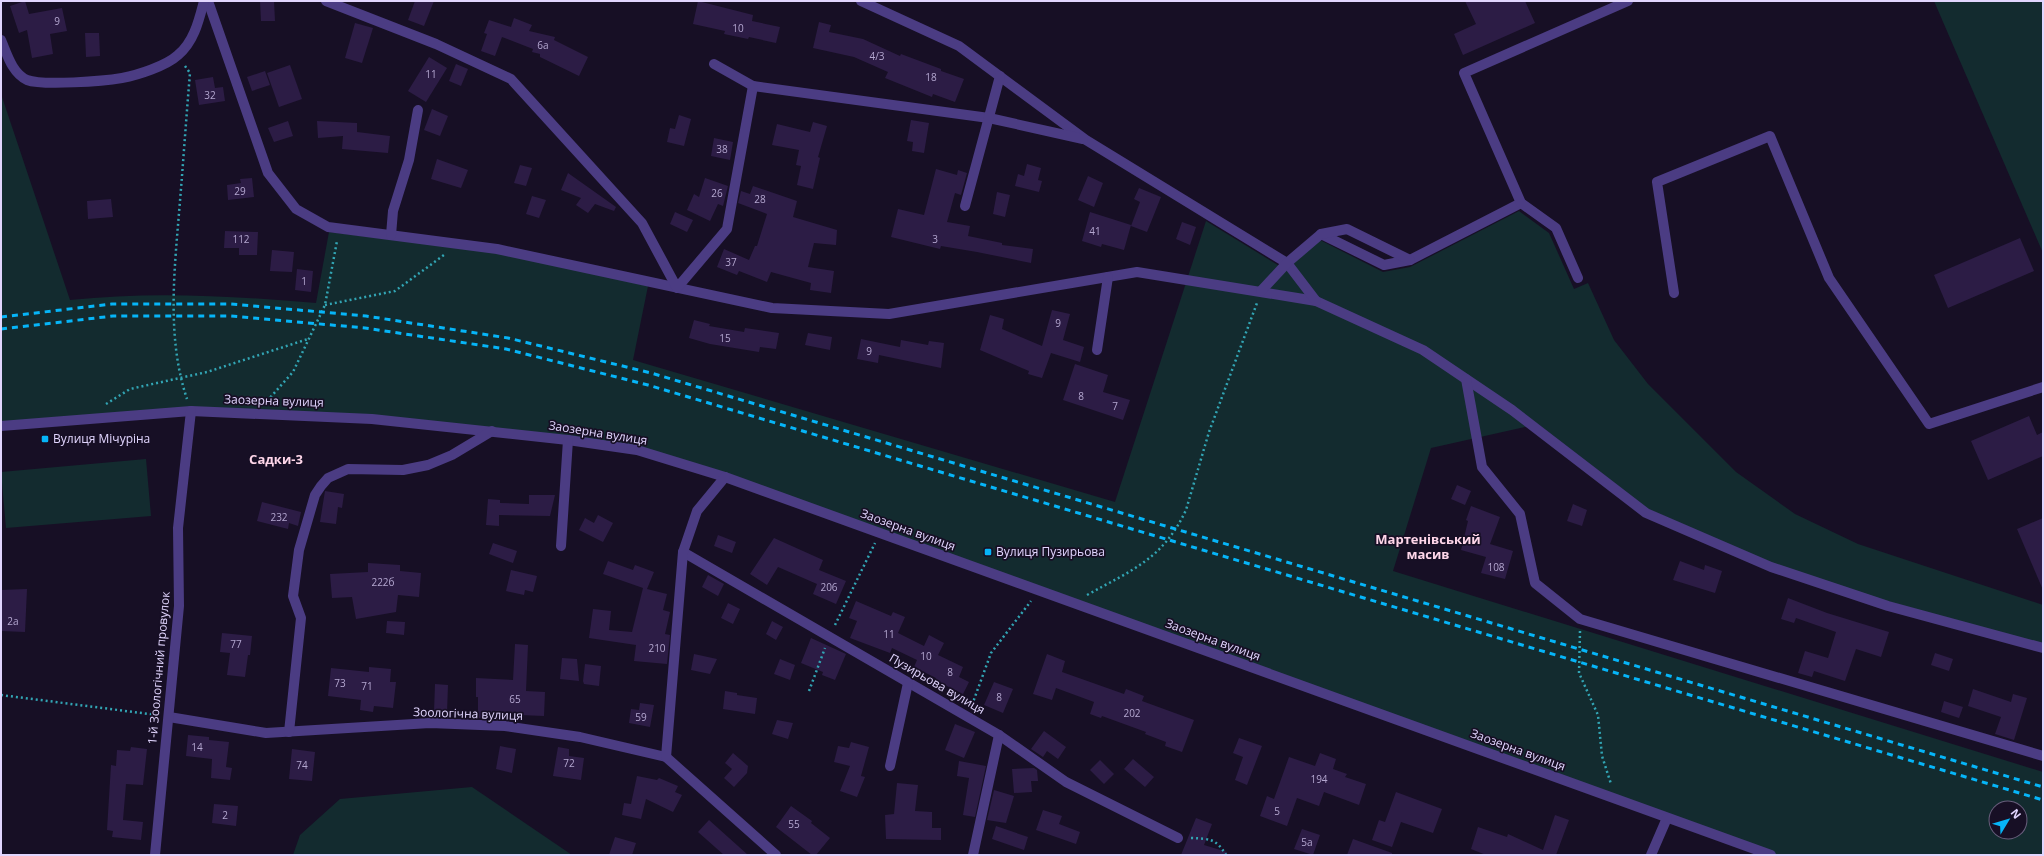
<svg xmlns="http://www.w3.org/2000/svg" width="2044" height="856" font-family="'Open Sans',sans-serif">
<rect width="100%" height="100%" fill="#170f25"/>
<g fill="#132b2f" fill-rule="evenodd">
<path d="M1934,1H2043V253Z"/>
<path d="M1,94L70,300C152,291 234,296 316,303L329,232L494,252L648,286L633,360L1115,502L1206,221L1286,270L1320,240L1383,272L1410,267L1519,211L1549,233L1574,289L1588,283L1614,340L1648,384L1736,472L1795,514L1858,544L2043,605V644L1890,603L1772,563L1648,509L1538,424L1431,448L1393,571L2043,772V855H1771L637,450L470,428L191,411L1,426ZM1996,808H2020V832H1996Z"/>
<path d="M146,459L151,516L6,528L1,472Z"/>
<path d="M472,787L572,855H293L300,835L340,799Z"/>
</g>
<g fill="#2c1c45">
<path d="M25,1L29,14L62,8L67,31L50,34L53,54L32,58L27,30L19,33L10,6Z"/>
<path d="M260,1H274L275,21H261Z"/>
<path d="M415,1H434L424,26L408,20Z"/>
<path d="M698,1L753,15L752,21L780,27L776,43L749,37L748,39L724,34L725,31L693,24Z"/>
<path d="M1465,1H1525L1535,23L1463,55L1454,34L1476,24Z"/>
<path d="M514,18L532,25L529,31L555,37L554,40L588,57L579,76L540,57V54L532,52L533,49L502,37L495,56L481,51L487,34L484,33L489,20L511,27Z"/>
<path d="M819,22L831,25L829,32L863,39L900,56L901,54L941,69V71L964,79L955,102L933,94L932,97L885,78L888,72L854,57L813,48Z"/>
<path d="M355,23L373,28L362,63L345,58Z"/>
<path d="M85,33H99L100,56L86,57Z"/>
<path d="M429,57L447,68L426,102L408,91Z"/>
<path d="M456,64L468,69L461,86L449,81Z"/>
<path d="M290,65L302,99L279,107L267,73Z"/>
<path d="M265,71L270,85L252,91L247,77Z"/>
<path d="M213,77L215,88L223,87L225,101L199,105L195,80Z"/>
<path d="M432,109L448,116L440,136L424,130Z"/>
<path d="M679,115L691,119L684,146L667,142L670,128L675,129Z"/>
<path d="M911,120L929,123L924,153L912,151L913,142L907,141Z"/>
<path d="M288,121L293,136L274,142L268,128Z"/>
<path d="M317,121L357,123V132L390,136L388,153L342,149L343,136L318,138Z"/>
<path d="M813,122L827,126L818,157L820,158L813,189L797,185L801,166L796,165L799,150L772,145L777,124L810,132Z"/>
<path d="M714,138L733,142L730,160L711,156Z"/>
<path d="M437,159L468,170L461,188L431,179Z"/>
<path d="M1027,164L1041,168L1038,180L1042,181L1039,192L1015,186L1018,174L1024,176Z"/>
<path d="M520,165L532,168L526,186L514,183Z"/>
<path d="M936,169L957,175L958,170L967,173L961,195L955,193L947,222L970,226L968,236L1002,243V245L1033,249L1031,263L977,252L941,246L940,249L891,237L898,209L924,215Z"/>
<path d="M568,173L616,207L614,211L595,204L588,213L576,205L581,198L561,190Z"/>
<path d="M1088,176L1103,183L1094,207L1078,200Z"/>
<path d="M252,178L254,197L228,200L227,185L241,183L240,179Z"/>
<path d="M705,178L728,186L723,206L718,204L710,221L687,210L694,194L699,197Z"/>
<path d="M753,186L797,201L793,217L837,230L836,245L814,243L808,267L834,271L831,293L810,290L811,283L771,272L767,282L739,271L737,275L717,267L724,249L749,260L755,246H757L767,214L738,203L741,191L750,194Z"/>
<path d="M1139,188L1161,197L1147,232L1131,226L1140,202L1134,199Z"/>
<path d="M997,192L1010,195L1005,217L993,214Z"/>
<path d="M532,196L546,200L539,218L526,214Z"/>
<path d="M111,199L113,217L88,219L87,201Z"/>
<path d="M675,212L693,220L687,232L670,224Z"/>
<path d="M1090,212L1131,225L1124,250L1102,244L1101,247L1082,241Z"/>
<path d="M1182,222L1196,227L1190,245L1176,239Z"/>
<path d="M225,231L258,232L257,255H239V248H224Z"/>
<path d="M2020,238L2034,271L1948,308L1934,275Z"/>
<path d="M272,250L294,252L292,272L270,271Z"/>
<path d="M297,269L313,271L311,292L295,290Z"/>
<path d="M1052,310L1070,314L1063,340L1084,347L1080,362L1051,353L1042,378L1028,374L1029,371L980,350L990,315L1004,319L1002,329L1042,346Z"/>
<path d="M694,320L710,324L709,326L744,332L745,328L779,333L776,349L760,347L759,352L710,344L689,338Z"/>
<path d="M808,333L832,337L830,350L805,345Z"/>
<path d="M861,339L900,347L901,340L928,345L929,341L944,343L941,368L879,355L878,363L857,359Z"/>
<path d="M1075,364L1108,375L1103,392L1130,400L1123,420L1063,400Z"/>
<path d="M2029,416L2037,435L2043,432V456L1988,480L1971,441Z"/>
<path d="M1457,485L1471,491L1465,505L1451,499Z"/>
<path d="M325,491L344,494L342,508L338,507L336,524L320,522Z"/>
<path d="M529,495H555L550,516L499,515V526L486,525L488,499L500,500V503L529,504Z"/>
<path d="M262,502L301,512L298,526L289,523L288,529L257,521Z"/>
<path d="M1573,504L1587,510L1582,526L1567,521Z"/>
<path d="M1471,506L1500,517L1490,544L1513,551L1505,579L1481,573L1486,557L1461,550L1468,521L1466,520Z"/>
<path d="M598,515L613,523L603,542L579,530L585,518L594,523Z"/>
<path d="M2043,518V590L2017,529Z"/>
<path d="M718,535L736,542L732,553L714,546Z"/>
<path d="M774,538L823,560L819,570L846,581L836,604L813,594L817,584L778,567L767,585L750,574Z"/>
<path d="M493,543L517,551L513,563L489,554Z"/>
<path d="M608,561L633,570L635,565L654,572L647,589L667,594L663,610L670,612L665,634L670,635L667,664L634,661L636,645L589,638L593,609L611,611L609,630L632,632L643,588L603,574Z"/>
<path d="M1680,561L1704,570L1705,565L1722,571L1715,593L1673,580Z"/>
<path d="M368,563L400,565V571L421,573L419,597L398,595L396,612L356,619L352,597L332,598L330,574L368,572Z"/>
<path d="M511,570L537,576L533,592L525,590L524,595L506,591Z"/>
<path d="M708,575L724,584L718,596L702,587Z"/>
<path d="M27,589L25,632L1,631V590Z"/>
<path d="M1788,598L1827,613L1889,632L1881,657L1856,649L1845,681L1814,671L1812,677L1798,673L1805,651L1828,658L1836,632L1796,618L1794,623L1781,619Z"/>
<path d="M856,601L891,616L893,612L905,617L898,633L924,646L929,635L944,643L938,655L963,667L959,677L969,682L963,694L935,680L936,678L914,667L917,660L892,648L890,653L850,638L857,621L849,618Z"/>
<path d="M728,603L740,609L733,624L721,618Z"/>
<path d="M387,621L405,622L404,635L386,633Z"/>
<path d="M772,621L783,627L776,640L766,634Z"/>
<path d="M222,633L252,636L250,655H248L245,677L227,675L230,653L220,652Z"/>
<path d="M811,638L846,654L835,680L822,675L823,672L801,663Z"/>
<path d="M515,644L528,645L526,691L545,692L544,716L494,714V719L478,718V697H476V678L513,680Z"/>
<path d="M1935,653L1953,659L1949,671L1931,665Z"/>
<path d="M694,654L717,659L710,674L691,670Z"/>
<path d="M1047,654L1065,661L1062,672L1124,694L1126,689L1144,696L1142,701L1194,720L1182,752L1165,746L1166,742L1145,734L1146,732L1102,716L1101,718L1090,714L1094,702L1056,688L1052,700L1033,694Z"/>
<path d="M562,658L577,659L579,681L560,679Z"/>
<path d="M780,659L795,665L790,680L774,674Z"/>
<path d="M585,664L601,666L599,686L584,684L583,681Z"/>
<path d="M369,667L391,669L390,682H396L393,708L374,706L373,712L360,710L361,700L328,696L331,668L369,672Z"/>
<path d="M994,682L1013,689L1003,713L984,705Z"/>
<path d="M435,684L448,685L447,713L434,712Z"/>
<path d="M1973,689L2011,702L2013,694L2027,698L2014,740L1995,734L2001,717L1968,706Z"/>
<path d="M725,691L737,693V695L757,698L755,714L723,709Z"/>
<path d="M1944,701L1963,707L1959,718L1941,712Z"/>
<path d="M640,703L654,705L650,727L629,723L631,709L639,710Z"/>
<path d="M777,720L793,723L788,739L772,734Z"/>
<path d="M955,724L975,732L964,758L945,750Z"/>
<path d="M1044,731L1066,747L1058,759L1047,751L1043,757L1031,749Z"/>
<path d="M188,735L209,737V740L229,742L226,767L232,768L230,780L211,778L212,759L186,756Z"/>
<path d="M1239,738L1262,746L1247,785L1235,780L1243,757L1233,753Z"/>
<path d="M851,742L869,747L861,776L865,777L857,797L840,791L850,766L834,762L838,746L849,748Z"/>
<path d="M500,746L516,749L512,773L496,769Z"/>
<path d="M131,747L147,749L143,785L126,784L123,820L143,822L141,840L112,837L113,831L107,830L111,765L116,766L117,750L130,751Z"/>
<path d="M558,747L569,749V756L584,758L581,780L553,776Z"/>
<path d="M292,749L315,752L312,781L289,779Z"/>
<path d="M733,753L748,766L747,773L734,787L724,778L732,769L725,763Z"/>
<path d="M1320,753L1336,759L1333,769L1347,774L1345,777L1366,784L1359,805L1324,792L1319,806L1297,798L1287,826L1260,816L1267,796L1274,799L1289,757L1315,766Z"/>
<path d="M1133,759L1154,777L1145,787L1124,769Z"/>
<path d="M1100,760L1114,774L1104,784L1090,770Z"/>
<path d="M959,761L986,766L975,817L963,815L969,778L957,776Z"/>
<path d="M1034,768L1037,770L1038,781H1031L1032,792L1014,793L1012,769Z"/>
<path d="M637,776L657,780L659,778L678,786L675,792L682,795L673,812L646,799L641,819L622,815L624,803L631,804Z"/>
<path d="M897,783L918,785L915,811L932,812V828H941V840L886,839L885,815L894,814Z"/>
<path d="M994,790L1014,796L1006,823L987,820Z"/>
<path d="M1396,792L1442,809L1433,833L1401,822L1392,847L1372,840L1379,820L1385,822Z"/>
<path d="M214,804L238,806L236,826L212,823Z"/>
<path d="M791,806L812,821L811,823L830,838L816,855H812L776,827Z"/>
<path d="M1043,810L1062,816L1059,824L1080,832L1076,844L1036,830Z"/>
<path d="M1555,815L1569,820L1556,855H1486L1471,849L1478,827L1507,837L1508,834L1543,850Z"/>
<path d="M1196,818L1212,824L1204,845L1227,852L1226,855H1181Z"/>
<path d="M709,820L748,855H724L698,832Z"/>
<path d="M996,826L1028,837L1024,850L992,839Z"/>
<path d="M1302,829L1320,835L1313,855L1294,849Z"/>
<path d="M615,837L636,843L632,855H609Z"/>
<path d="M1353,839L1392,853V855H1347Z"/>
</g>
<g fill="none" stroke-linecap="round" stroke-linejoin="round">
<g stroke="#32a5b4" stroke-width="2.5" stroke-dasharray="2 3" stroke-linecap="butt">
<path d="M185,66L190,73C186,120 183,166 179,213C174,274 167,340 187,399"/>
<path d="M325,305L395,291L444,255"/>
<path d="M267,401L293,372L325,305L337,241"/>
<path d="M106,404L130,389L207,372L308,339"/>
<path d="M1087,595C1132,570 1163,559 1186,510L1209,432L1257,303"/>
<path d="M835,625L875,543"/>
<path d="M1580,631L1579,673L1598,715L1602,756L1611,784"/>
<path d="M809,691L825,648"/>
<path d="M1,695L157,715"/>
<path d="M972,705L991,653L1031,601"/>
<path d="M1191,838C1209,839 1216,838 1226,855"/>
</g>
<g stroke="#4b3c83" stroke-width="10">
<path d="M208,1L268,173L296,209L328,227L497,249L772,308L889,314L1137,272L1316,301L1423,350L1512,410L1646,513L1771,567L1888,606L2043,648"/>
<path d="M326,1L436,44L511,79L642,223L677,288L727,229L753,86"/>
<path d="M861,1L959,46L1086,140L1287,263L1316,301"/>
<path d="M1,40C7,54 12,73 27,80C43,86 104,81 122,78C138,75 166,66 178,55C194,42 199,20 204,1"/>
<path d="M714,64L753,86L989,118L1083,139"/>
<path d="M965,206L1000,76"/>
<path d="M1321,234L1384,265L1410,260L1521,203"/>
<path d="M391,235L393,211L409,160L418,110"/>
<path d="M1578,278L1556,228L1521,203L1464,73L1628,1"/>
<path d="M1261,291L1287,263L1321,234L1347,229L1410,260"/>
<path d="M1674,293L1657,182L1770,136L1829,278L1929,424L2043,387"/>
<path d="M1097,350L1108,277"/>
<path d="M1466,379L1482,467L1520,514L1535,583L1580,619L2043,756"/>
<path d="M1,426L191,411L372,419L568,440L637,450L725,477L1771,855"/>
<path d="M561,546L568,440"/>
<path d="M683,552L999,735L1066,782L1178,838"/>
<path d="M169,717L266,733L430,723L505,726L580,737L666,757L776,855"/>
<path d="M289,732L301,618L293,596L299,550L315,495L321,486L328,478L348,469L403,470L428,465L452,455L492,431"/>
<path d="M666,757L683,552L697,511L725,477"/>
<path d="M890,766L908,683"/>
<path d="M155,855L179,606L178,528L191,411"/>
<path d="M973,855L999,735"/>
<path d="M1651,855L1667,818"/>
</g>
<g stroke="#06b5f8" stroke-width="3" stroke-dasharray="6 5" stroke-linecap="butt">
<path d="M1,317L112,304H231L366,316L508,338L651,373L2043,787"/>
<path d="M1,329L113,316H231L365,328L506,349L648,385L2043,800"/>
</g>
</g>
<g fill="#06b5f8" stroke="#170f25" stroke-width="1.5">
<rect x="41" y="435" width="8" height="8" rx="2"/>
<rect x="984" y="548" width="8" height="8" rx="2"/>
</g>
<g text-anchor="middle" stroke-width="3.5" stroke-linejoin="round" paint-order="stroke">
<g font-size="10" fill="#b4a7d0">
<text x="57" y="25">9</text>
<text x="738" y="32">10</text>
<text x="543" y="49">6а</text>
<text x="877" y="60">4/3</text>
<text x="431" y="78">11</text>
<text x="931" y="81">18</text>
<text x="210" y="99">32</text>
<text x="722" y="153">38</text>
<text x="240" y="195">29</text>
<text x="717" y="197">26</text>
<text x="760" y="203">28</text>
<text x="1095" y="235">41</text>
<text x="241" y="243">112</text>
<text x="935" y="243">3</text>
<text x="731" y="266">37</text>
<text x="304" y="285">1</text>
<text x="1058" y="327">9</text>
<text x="725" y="342">15</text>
<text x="869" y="355">9</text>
<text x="1081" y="400">8</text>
<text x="1115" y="410">7</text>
<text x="279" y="521">232</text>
<text x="1496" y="571">108</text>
<text x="383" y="586">222б</text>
<text x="829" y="591">206</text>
<text x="13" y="625">2а</text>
<text x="889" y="638">11</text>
<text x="236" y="648">77</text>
<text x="657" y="652">210</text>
<text x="926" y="660">10</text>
<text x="950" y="676">8</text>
<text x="340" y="687">73</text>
<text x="367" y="690">71</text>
<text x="999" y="701">8</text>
<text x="515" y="703">65</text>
<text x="1132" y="717">202</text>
<text x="641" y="721">59</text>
<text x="197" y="751">14</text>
<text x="569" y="767">72</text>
<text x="302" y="769">74</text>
<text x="1319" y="783">194</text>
<text x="1277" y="815">5</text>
<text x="225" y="819">2</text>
<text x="794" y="828">55</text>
<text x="1307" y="846">5а</text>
</g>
<g font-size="12" fill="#e1d5fe" stroke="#170f25">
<text transform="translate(274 401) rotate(2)" y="4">Заозерна вулиця</text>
<text transform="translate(598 433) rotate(9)" y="4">Заозерна вулиця</text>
<text transform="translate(908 530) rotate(20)" y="4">Заозерна вулиця</text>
<text transform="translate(1213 640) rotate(20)" y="4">Заозерна вулиця</text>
<text transform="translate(159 668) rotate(-85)" y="4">1-й Зоологічний провулок</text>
<text transform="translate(937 684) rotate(30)" y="4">Пузирьова вулиця</text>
<text transform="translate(468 714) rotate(2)" y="4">Зоологічна вулиця</text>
<text transform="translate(1518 750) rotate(20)" y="4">Заозерна вулиця</text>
</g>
<g font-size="12" fill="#e1d5fe" stroke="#170f25" text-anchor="start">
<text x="53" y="443">Вулиця Мічуріна</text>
<text x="996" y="556">Вулиця Пузирьова</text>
</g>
<g font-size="13" font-weight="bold" fill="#fed6e9" stroke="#170f25">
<text x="276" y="464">Садки-3</text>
<text x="1428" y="544">Мартенівський<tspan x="1428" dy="15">масив</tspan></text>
</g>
</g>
<rect width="2044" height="856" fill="none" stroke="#e1d5fe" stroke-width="4"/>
<g transform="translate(2008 820) rotate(52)"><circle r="19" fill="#170f25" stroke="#685e7c"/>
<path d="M0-3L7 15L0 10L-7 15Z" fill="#06b5f8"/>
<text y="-6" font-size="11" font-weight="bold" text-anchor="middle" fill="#e1d5fe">N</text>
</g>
</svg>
